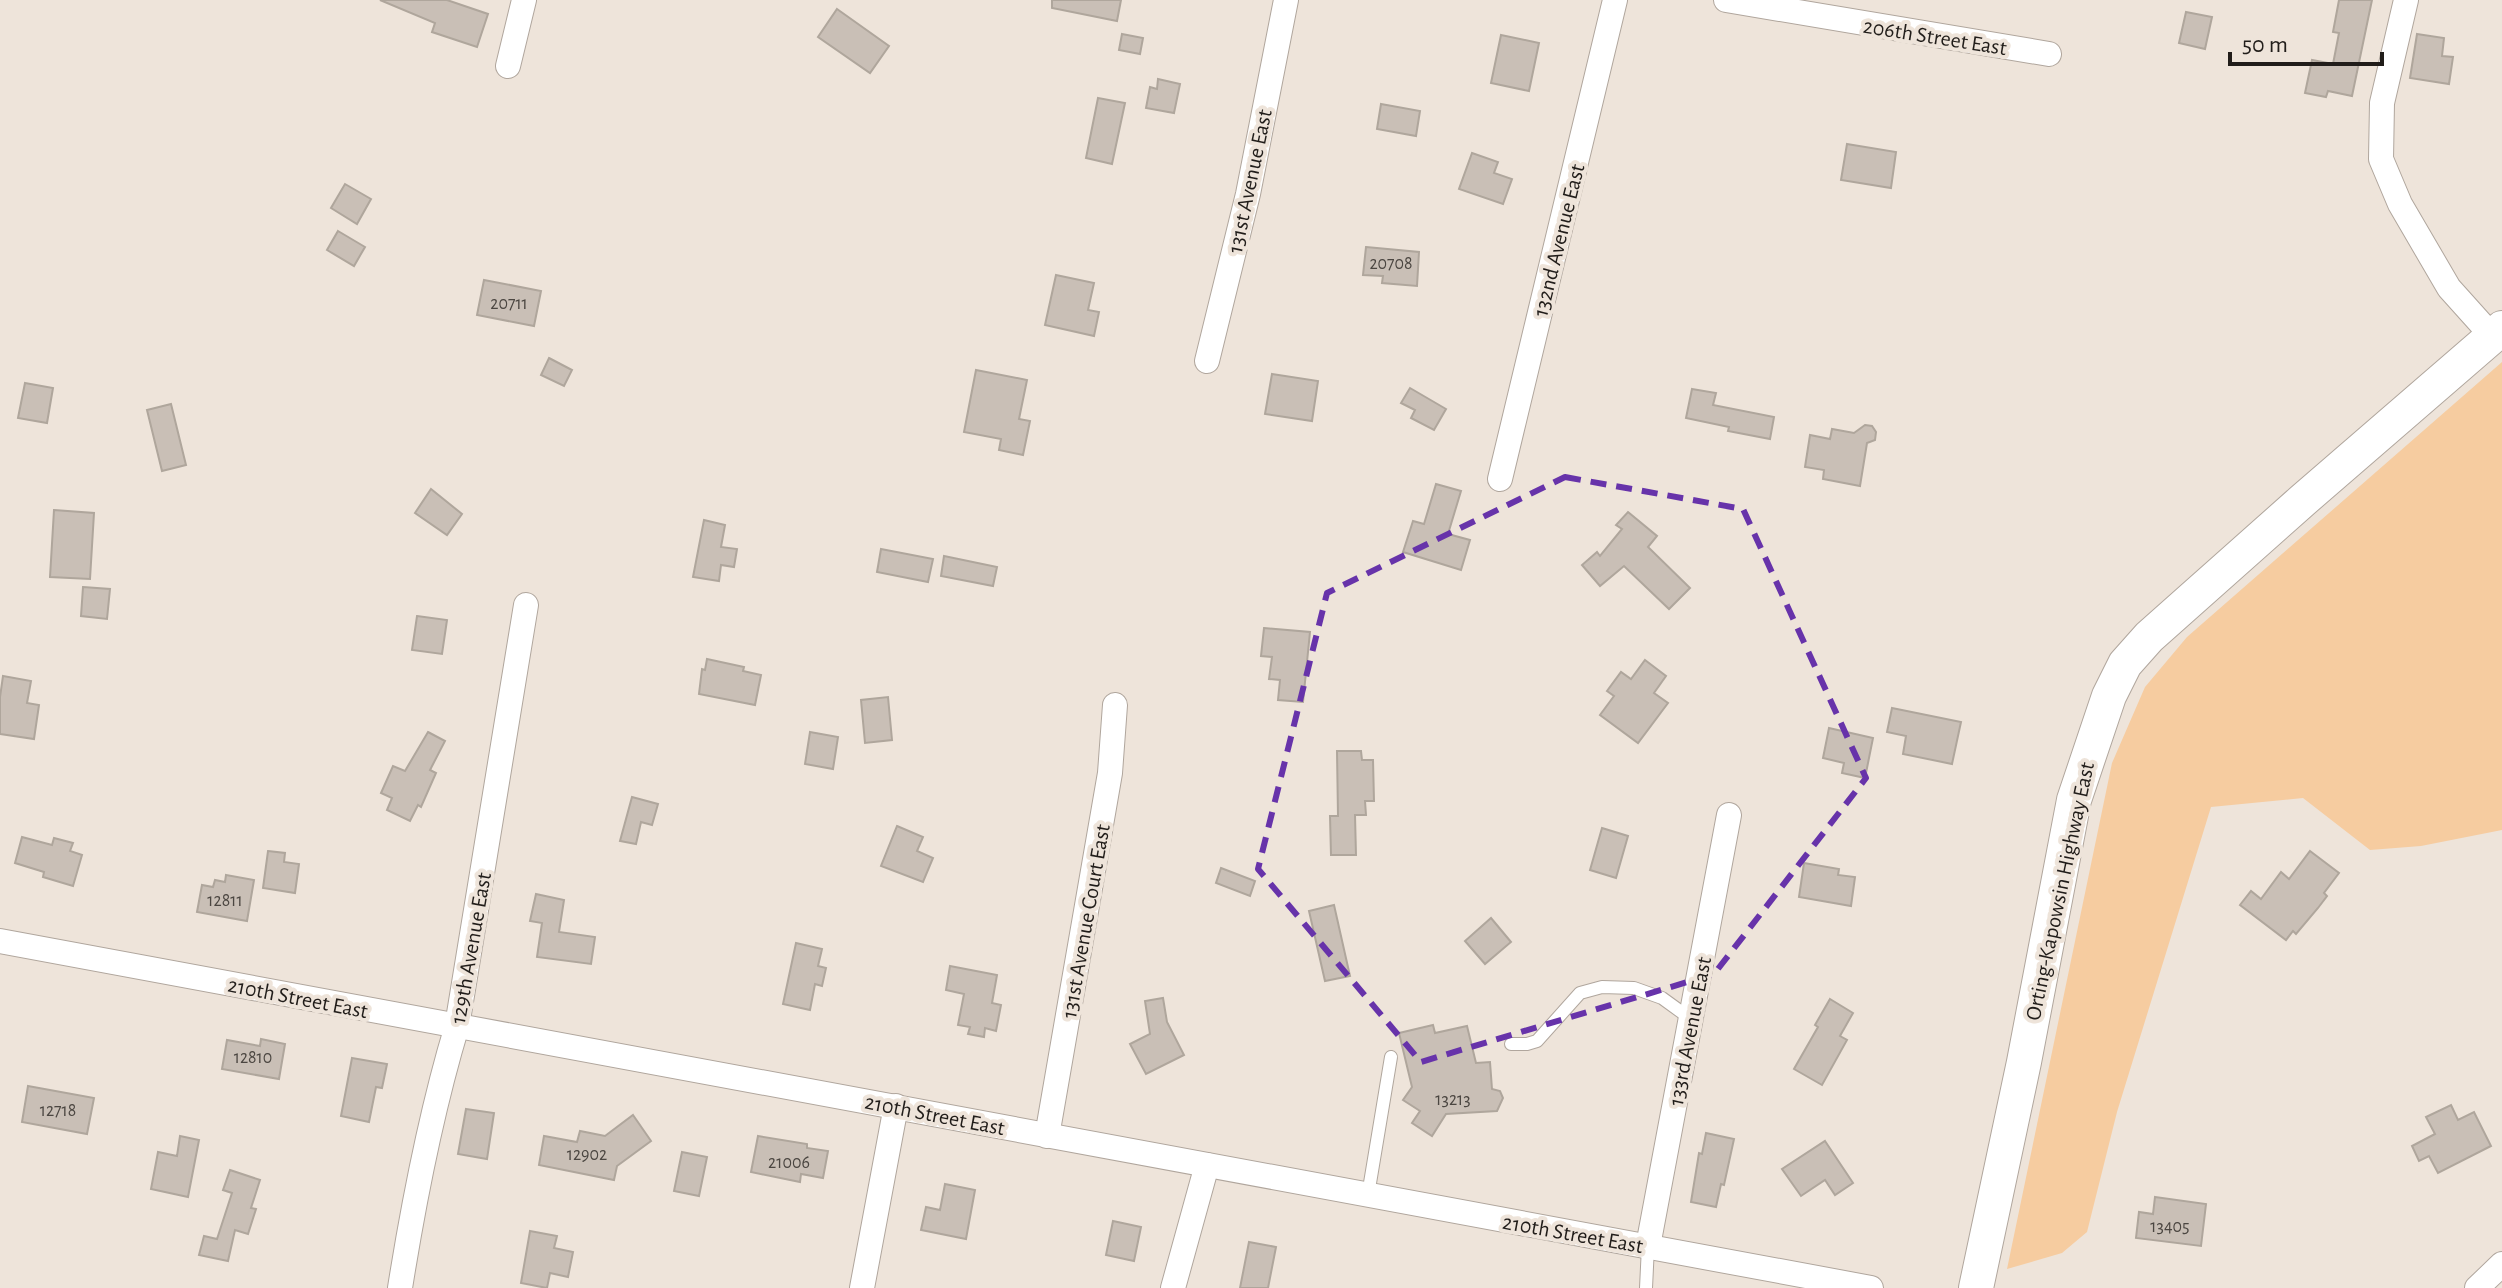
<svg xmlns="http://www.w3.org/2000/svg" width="2502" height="1288" font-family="'Alegreya Sans',sans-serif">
<rect width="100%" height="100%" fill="#eee4da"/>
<path fill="#f6cca0" d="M2502,362V830L2421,846L2370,850L2303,798L2211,807L2117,1112L2087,1232L2062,1253L2007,1269L2112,763L2145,687L2187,637Z"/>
<g fill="#c9bfb6" stroke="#afa69c" stroke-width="2">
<path d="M380,0H447L488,14L477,47L432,32L435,23Z"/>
<path d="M1052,0H1121L1117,21L1052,8Z"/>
<path d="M2339,0H2372L2352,96L2328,91L2326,97L2305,93L2312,60L2333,64L2339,33L2333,32Z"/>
<path d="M837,9L889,46L870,73L818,37Z"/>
<path d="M2186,12L2212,17L2205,49L2179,43Z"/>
<path d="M1122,34L1143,38L1140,54L1119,50Z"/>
<path d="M2417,34L2444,38L2442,56L2453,57L2449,84L2410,78Z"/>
<path d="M1501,35L1539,43L1529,91L1491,83Z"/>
<path d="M1158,79L1180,84L1174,113L1146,108L1150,87L1157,89Z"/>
<path d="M1098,98L1125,103L1112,164L1086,158Z"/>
<path d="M1381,104L1420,111L1416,136L1377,129Z"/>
<path d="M1847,144L1896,152L1891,188L1841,180Z"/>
<path d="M1472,153L1498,162L1494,173L1512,179L1503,204L1459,189Z"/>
<path d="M345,184L371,199L357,224L331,208Z"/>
<path d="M338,231L365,247L354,266L327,250Z"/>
<path d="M1366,247L1419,252L1417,286L1382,283L1383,276L1363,275Z"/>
<path d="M1056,275L1094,283L1088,310L1099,312L1094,336L1045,325Z"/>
<path d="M484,280L541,291L534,326L477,315Z"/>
<path d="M549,358L572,370L564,386L541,375Z"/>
<path d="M976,370L1027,380L1019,419L1030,421L1023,455L999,450L1001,439L964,432Z"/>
<path d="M1272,374L1318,381L1312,421L1265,414Z"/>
<path d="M25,383L53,388L47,423L18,418Z"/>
<path d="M1410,388L1446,409L1434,430L1411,418L1415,410L1401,403Z"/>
<path d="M1692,389L1716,393L1713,405L1774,417L1770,439L1728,431L1729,427L1686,418Z"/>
<path d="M171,404L186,465L162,471L147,410Z"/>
<path d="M1865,425L1872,426L1876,432L1875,440L1867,443L1860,486L1823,479L1824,470L1805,467L1810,435L1830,439L1832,429L1854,433Z"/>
<path d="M1436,484L1461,491L1448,534L1470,540L1461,570L1403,552L1413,521L1424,524Z"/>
<path d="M431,489L462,514L447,535L415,513Z"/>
<path d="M54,510L94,513L90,579L50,577Z"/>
<path d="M1628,512L1657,536L1648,547L1690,588L1669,609L1624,566L1600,586L1582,565L1597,552L1600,556L1622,529L1616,525Z"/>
<path d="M704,520L725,525L721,547L737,549L734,567L721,565L719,581L693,577Z"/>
<path d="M881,549L933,559L928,582L877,572Z"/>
<path d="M944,556L997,567L993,586L941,576Z"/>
<path d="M83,587L110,589L107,619L81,616Z"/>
<path d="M417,616L447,620L442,654L412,650Z"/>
<path d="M1264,628L1310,632L1303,702L1278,700L1280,680L1269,679L1272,657L1261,656Z"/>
<path d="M707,659L744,667L743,671L761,675L755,705L699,694L702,669L705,670Z"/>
<path d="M1645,660L1666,676L1654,693L1668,703L1638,743L1600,715L1614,696L1607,691L1621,672L1631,679Z"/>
<path d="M3,676L31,681L27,703L39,705L34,739L0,734V697Z"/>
<path d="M888,697L892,740L865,743L861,700Z"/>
<path d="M1892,708L1961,722L1952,764L1903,754L1906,736L1887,732Z"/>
<path d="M1829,728L1873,738L1865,778L1842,773L1844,763L1823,758Z"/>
<path d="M428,732L445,741L430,770L436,773L421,807L418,805L410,821L387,810L392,798L381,793L393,766L405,771Z"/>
<path d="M810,732L838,737L833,769L805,764Z"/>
<path d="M1337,751H1361L1362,760H1373L1374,801H1365L1366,815H1355L1356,855H1331L1330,816H1338Z"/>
<path d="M632,797L658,804L652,825L641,822L636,844L620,841Z"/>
<path d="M897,826L923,837L917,851L933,858L923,882L881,866Z"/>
<path d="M1602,828L1628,836L1616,878L1590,870Z"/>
<path d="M22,837L52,845L54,838L73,843L70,851L82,855L73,886L43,877L44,872L15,863Z"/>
<path d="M268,851L285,853L284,862L299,864L295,893L263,888Z"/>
<path d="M2310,851L2339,873L2324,893L2327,896L2318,908L2296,934L2293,931L2286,940L2240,905L2251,891L2261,899L2281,872L2289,879Z"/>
<path d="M1804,863L1839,869L1838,875L1855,877L1851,906L1799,897Z"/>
<path d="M1221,868L1255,881L1250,896L1216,883Z"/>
<path d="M226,875L254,880L247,921L197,912L202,885L213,887L215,880L225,882Z"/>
<path d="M536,894L564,900L559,932L595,937L591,964L537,957L542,923L530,921Z"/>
<path d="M1334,905L1350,976L1325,981L1309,911Z"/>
<path d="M1491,918L1511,942L1485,964L1465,941Z"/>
<path d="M796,943L822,949L818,966L826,968L822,986L815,984L810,1010L783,1004Z"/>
<path d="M950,966L997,975L992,1003L1001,1005L996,1031L985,1028L984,1037L968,1034L970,1027L958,1025L964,994L946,990Z"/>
<path d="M1163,998L1167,1022L1184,1055L1146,1074L1130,1044L1150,1034L1145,1001Z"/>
<path d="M1830,999L1853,1013L1840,1036L1847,1040L1822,1085L1794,1069L1818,1027L1815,1025Z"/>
<path d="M1433,1025L1435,1033L1467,1026L1476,1063L1490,1062L1492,1089L1500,1091L1503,1098L1497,1111L1446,1114L1432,1136L1412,1123L1420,1111L1403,1100L1412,1087L1399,1033Z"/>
<path d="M261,1039L285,1044L279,1079L222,1069L227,1040L260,1046Z"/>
<path d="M352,1058L387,1064L382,1088L376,1087L369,1122L341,1116Z"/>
<path d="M28,1086L94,1098L87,1134L22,1122Z"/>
<path d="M2451,1105L2458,1120L2474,1112L2491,1146L2438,1173L2429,1156L2419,1161L2412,1146L2435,1134L2426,1117Z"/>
<path d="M466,1109L494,1113L487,1159L458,1154Z"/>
<path d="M633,1115L651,1141L617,1166L614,1180L539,1165L544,1136L577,1142L580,1131L605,1136Z"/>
<path d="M1706,1133L1734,1139L1724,1185L1721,1184L1716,1207L1691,1202L1699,1153L1702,1154Z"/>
<path d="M180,1136L199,1140L188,1197L151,1189L158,1152L177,1156Z"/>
<path d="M758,1136L807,1144V1148L828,1151L823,1178L801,1174L800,1182L751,1172Z"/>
<path d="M1825,1141L1853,1183L1835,1195L1825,1180L1801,1196L1782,1169Z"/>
<path d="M682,1152L707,1157L699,1196L674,1191Z"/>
<path d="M230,1170L260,1180L251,1208L256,1209L248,1234L235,1230L228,1261L199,1255L204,1236L217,1239L232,1193L223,1190Z"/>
<path d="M945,1184L975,1190L966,1239L921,1230L926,1207L940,1210Z"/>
<path d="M2155,1197L2206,1204L2201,1246L2136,1238L2139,1212L2153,1214Z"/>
<path d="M1113,1221L1141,1227L1134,1261L1106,1255Z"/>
<path d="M530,1231L557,1236L554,1248L573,1252L568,1277L550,1273L547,1288L521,1283Z"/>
<path d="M1249,1242L1276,1247L1268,1288H1240Z"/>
</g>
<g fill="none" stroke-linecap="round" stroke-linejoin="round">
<g stroke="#b0a69d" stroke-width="14">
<g id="service">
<path d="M1511,1044H1527L1537,1041L1580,993L1602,987L1634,988L1662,998L1691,1019"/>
<path d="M1368,1195L1391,1057"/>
<path d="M1646,1288L1648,1246"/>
</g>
</g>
<g stroke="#b0a69d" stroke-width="26">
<g id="minor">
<path d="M1726,0L2049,54"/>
<path d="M2406,0L2382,103L2381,159L2400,204L2449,288L2493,337"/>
<path d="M508,66L524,0"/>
<path d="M1207,361L1248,194L1286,0"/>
<path d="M1500,479L1615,0"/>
<path d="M0,941L1871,1288"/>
<path d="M1047,1136L1110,773L1115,705"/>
<path d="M1648,1246L1729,815"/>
<path d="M400,1288C414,1200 431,1112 457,1026L526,605"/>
<path d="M862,1288L896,1106"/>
<path d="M1173,1288L1207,1165"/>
<path d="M2477,1288L2502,1264"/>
</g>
</g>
<g stroke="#b0a69d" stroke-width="36">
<path id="secondary" d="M1976,1288L2024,1062L2074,800L2109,696L2125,664L2149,637L2302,501L2502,328"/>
</g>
<use href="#service" stroke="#fff" stroke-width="12"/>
<use href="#minor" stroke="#fff" stroke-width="24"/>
<use href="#secondary" stroke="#fff" stroke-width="34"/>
</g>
<path fill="none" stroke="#6733aa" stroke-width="6" stroke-dasharray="16 10" stroke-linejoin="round" d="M1565,477L1743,509L1866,778L1714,974L1421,1062L1258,869L1327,593Z"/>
<g text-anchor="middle" stroke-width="8" stroke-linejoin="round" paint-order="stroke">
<g font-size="18" fill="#4b4641">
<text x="1391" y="269">20708</text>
<text x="509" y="309">20711</text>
<text x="225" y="906">12811</text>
<text x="253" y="1063">12810</text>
<text x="1453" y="1105">13213</text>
<text x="58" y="1116">12718</text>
<text x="587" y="1160">12902</text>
<text x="789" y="1168">21006</text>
<text x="2170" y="1232">13405</text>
</g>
<g font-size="22" fill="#211d1a" stroke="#eee4da">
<text transform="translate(1935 36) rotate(9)" y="8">206th Street East</text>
<text transform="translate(1249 181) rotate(-78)" y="8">131st Avenue East</text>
<text transform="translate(1558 240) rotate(-76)" y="8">132nd Avenue East</text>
<text transform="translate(2059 891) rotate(-78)" y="8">Orting-Kapowsin Highway East</text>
<text transform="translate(1085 921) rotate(-80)" y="8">131st Avenue Court East</text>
<text transform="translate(470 948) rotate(-80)" y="8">129th Avenue East</text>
<text transform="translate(298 997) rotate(11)" y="8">210th Street East</text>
<text transform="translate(1689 1031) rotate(-79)" y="8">133rd Avenue East</text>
<text transform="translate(935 1114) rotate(11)" y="8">210th Street East</text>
<text transform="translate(1573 1233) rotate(10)" y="8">210th Street East</text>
</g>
</g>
<path d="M2230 52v12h152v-12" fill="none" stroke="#211d1a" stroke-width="4"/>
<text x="2242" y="52" font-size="24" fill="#211d1a" stroke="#eee4da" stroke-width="6" paint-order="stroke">50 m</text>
</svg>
